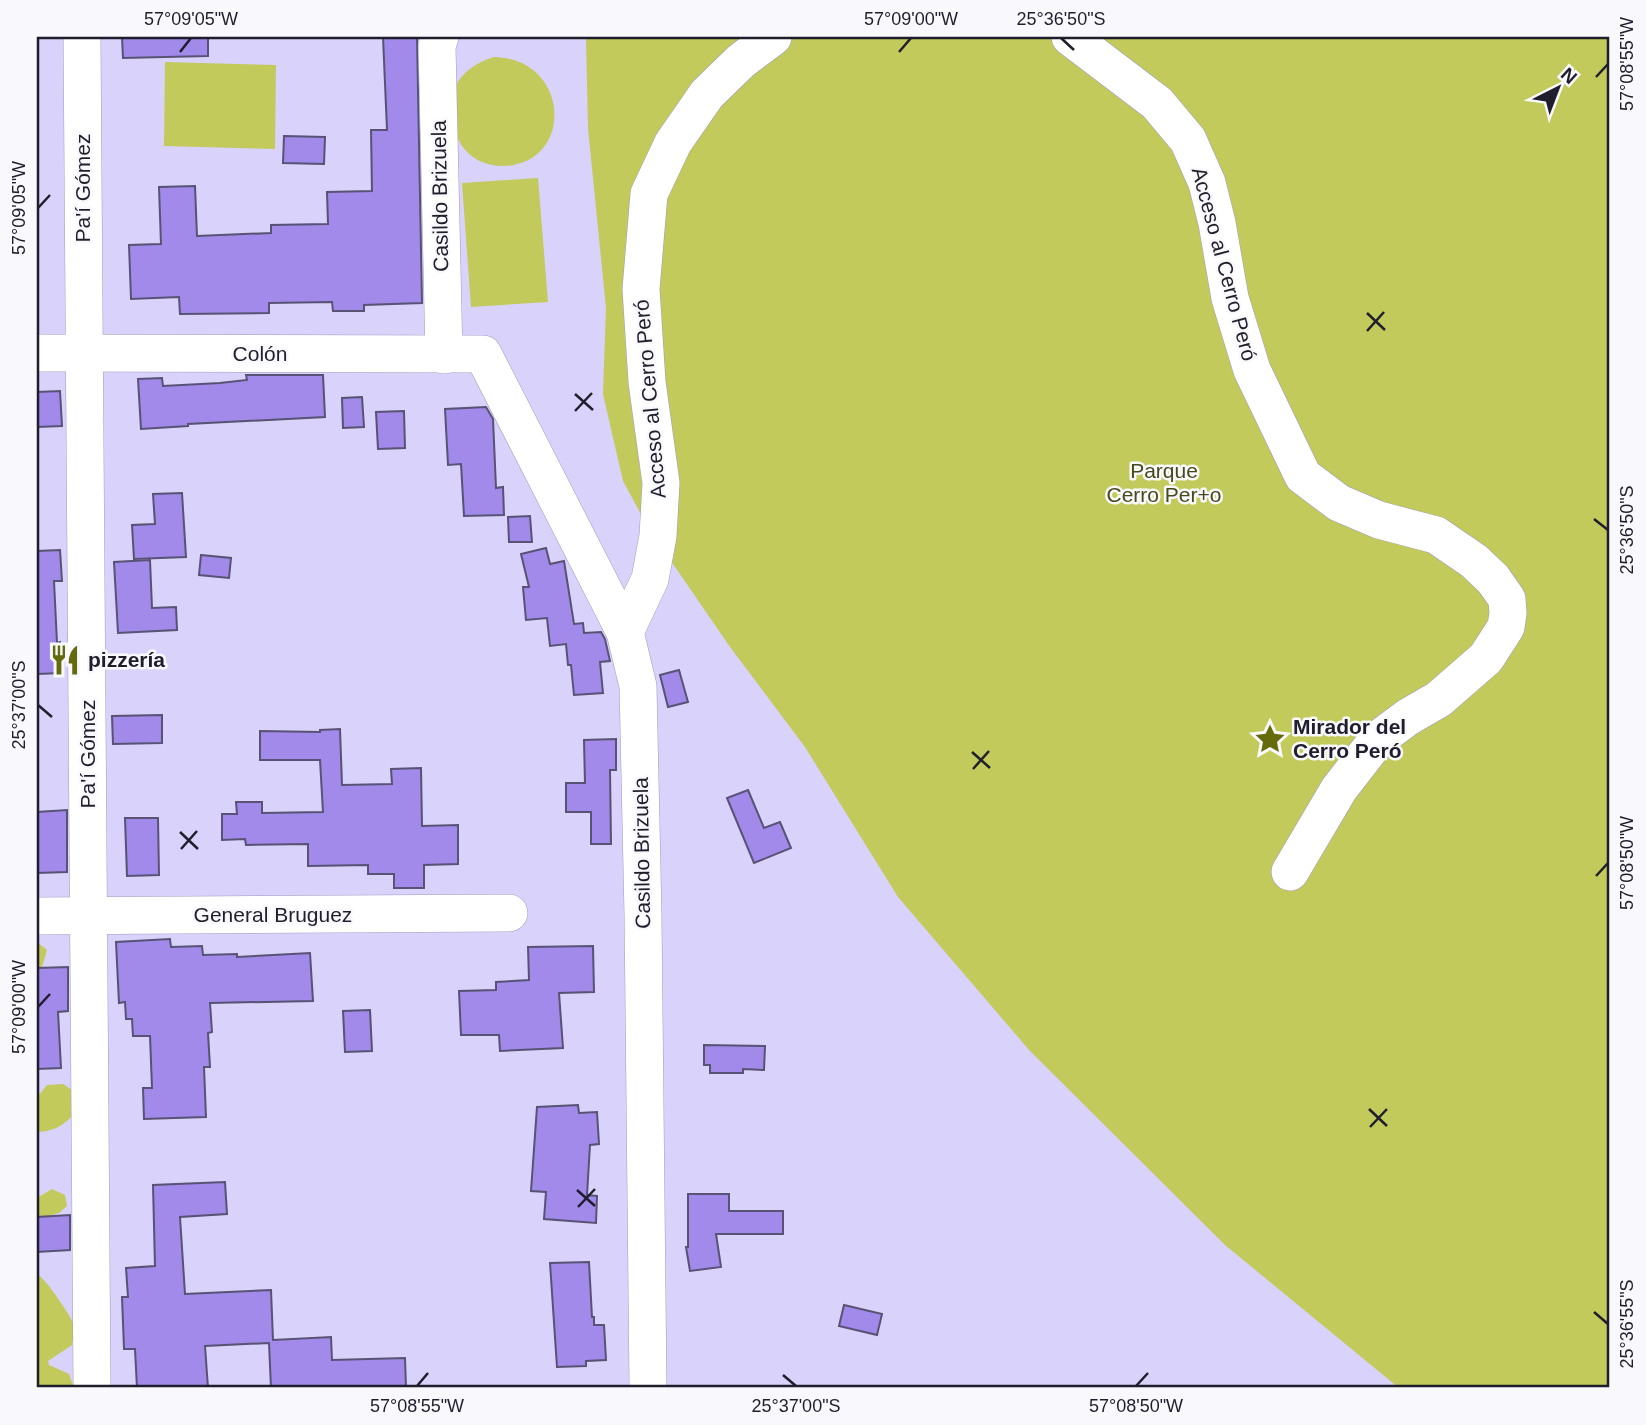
<svg xmlns="http://www.w3.org/2000/svg" width="1646" height="1425" font-family="Helvetica,sans-serif">
<rect width="100%" height="100%" fill="#d9d2fa"/>
<g fill="#c1ca5a">
<path d="M586,37H1609V1388H1399L1225,1245L1030,1051L898,897L805,747L730,647L649,529L623,481L603,394L606,308L588,128Z"/>
<path d="M494,57C571,59 575,164 503,166C486,166 471,159 462,146C455,135 454,128 454,116C453,109 451,100 453,94C457,75 476,62 494,57Z"/>
<path d="M165,62L276,65L275,149L164,146Z"/>
<path d="M538,178L548,302L471,307L462,183Z"/>
<path d="M37,942L47,950L40,974L37,976Z"/>
<path d="M63,1084L72,1090L77,1112C63,1125 56,1131 37,1132L38,1096L47,1085Z"/>
<path d="M52,1189L65,1195L67,1206L59,1213L37,1219V1198Z"/>
<path d="M37,1274C45,1278 69,1313 73,1323C76,1329 73,1339 72,1345L48,1361L49,1365L69,1374L73,1385L72,1388H37Z"/>
</g>
<g fill="#a18aea" stroke="#585274" stroke-width="2">
<path d="M122,37H208V56L123,58Z"/>
<path d="M383,37H417L422,303L364,305V311H333L332,302L269,303V313L180,314L179,297L131,299L129,245L161,244L159,187L195,186L197,236L271,233V225L328,224L327,192L372,191L371,130H387Z"/>
<path d="M284,136L325,137L324,164L283,163Z"/>
<path d="M246,375H323L325,417L188,424V426L141,429L138,379L162,378L163,386L220,383L247,380Z"/>
<path d="M60,391L62,426L37,427V392Z"/>
<path d="M362,397L364,427L343,428L342,398Z"/>
<path d="M486,407L493,419L496,488L503,487L504,515L464,516L461,464L448,465L445,409Z"/>
<path d="M404,411L405,448L378,449L376,412Z"/>
<path d="M182,493L186,557L134,559L132,525L155,524L153,494Z"/>
<path d="M530,516L532,542H509L508,517Z"/>
<path d="M546,548L550,564L564,561L574,624L583,623L584,633L601,632L605,639L610,661L600,662L603,693L574,695L571,665H568L566,644L550,646L547,618L526,620L523,587H529L521,554Z"/>
<path d="M60,550L62,581H54L57,643L60,642L62,673L37,674V551Z"/>
<path d="M201,555L231,558L229,578L199,575Z"/>
<path d="M150,560L152,608L176,607L177,630L118,633L114,562Z"/>
<path d="M679,670L688,702L668,707L660,675Z"/>
<path d="M162,715V743L113,744L112,716Z"/>
<path d="M340,729L342,785L392,784L391,769L421,768L422,826L458,825V864L424,865V888H394V874H368V865L308,866V844L246,845L245,839L222,840V814H237L236,802H262V813L323,812L320,760H260V731L320,732V730Z"/>
<path d="M616,739V770H610L611,844H591V812H566V783H585L584,740Z"/>
<path d="M748,790L764,828L780,822L791,848L754,863L727,798Z"/>
<path d="M67,810V872L37,873V812Z"/>
<path d="M125,818H158L159,875L127,876Z"/>
<path d="M170,939L171,947L202,946L203,955L237,954V957L310,953L313,1001L210,1003L212,1032L208,1033L210,1067H204L206,1117L144,1119L143,1088H152L150,1036H133L132,1019H126L125,1002L119,1003L116,942Z"/>
<path d="M593,946L594,992L559,993L563,1048L500,1051L499,1035H461L459,991L496,990V982L529,980L528,947Z"/>
<path d="M68,967V1011L58,1012L61,1068L37,1069V968Z"/>
<path d="M370,1010L372,1051L345,1052L343,1011Z"/>
<path d="M704,1045L765,1046L764,1070L743,1069V1073H710V1065H704Z"/>
<path d="M578,1105L579,1113L597,1112L599,1144L590,1145L587,1195L597,1196L596,1223L544,1219L546,1192L531,1191L537,1107Z"/>
<path d="M225,1182L227,1214L180,1217L185,1294L271,1290L273,1340L331,1337L332,1360L405,1358L406,1388H271L269,1343L205,1346L208,1388H137L135,1349H124L122,1297H128L126,1268L155,1266L153,1185Z"/>
<path d="M688,1194H729V1211H783V1234H716L721,1267L690,1271L686,1247H688Z"/>
<path d="M70,1215V1250L37,1252V1217Z"/>
<path d="M589,1262L592,1317H594V1325H604L606,1360L586,1361V1366L557,1367L550,1263Z"/>
<path d="M844,1305L882,1314L877,1335L839,1326Z"/>
</g>
<g fill="none" stroke-linecap="round" stroke-linejoin="round">
<g stroke="#a19ac0" stroke-width="38">
<g id="minor">
<path d="M82,37L92,1388"/>
<path d="M440,37L437,46L444,355"/>
<path d="M1070,37L1157,103L1188,140L1207,183L1217,223L1230,298L1252,370L1303,476L1339,503L1379,520L1436,535L1474,561L1493,579L1507,599L1508,613L1506,627L1486,658L1439,699L1408,717L1377,740L1339,789L1290,872"/>
<path d="M37,353L483,354L625,632L638,686L643,915L648,1388"/>
<path d="M625,632L650,579L658,536L661,483L647,382L641,289L649,194L673,143L707,94L741,61L773,37"/>
<path d="M37,916L509,913"/>
</g>
</g>
<use href="#minor" stroke="#fff" stroke-width="37"/>
</g>
<path fill="none" stroke="#201e2c" stroke-width="2.5" d="M1061,38L1074,50M180,52L191,38M899,52L911,38M1596,77L1608,64M38,208L50,195M1367,313L1385,330M1367,331L1384,312M575,394L593,410M575,411L592,393M1594,519L1608,530M38,705L52,717M972,752L990,768M973,769L989,751M180,832L198,849M181,849L197,831M1596,876L1608,863M38,1007L50,994M1369,1109L1387,1126M1370,1127L1387,1109M577,1190L595,1206M578,1207L595,1189M1594,1312L1608,1324M783,1375L796,1386M417,1386L428,1373M1136,1386L1148,1373"/>
<defs>
<g id="restaurant-bare" transform="scale(2.415)"><path d="M-5-6h1v4h1v-4h1v4h1v-4h1v5L-1.5 .5V6h-2V.5L-5-1ZM5-6V6H3V1.5H1.5Q1.5-4 5-6Z" fill="#656a0c" stroke="#f9f9fd" stroke-width="2.5" paint-order="stroke"/></g>
<g id="sight-bare" transform="scale(2.415)"><path d="M0-6L1.8-2.2L6-1.7L2.9 1.2L3.7 5.4L0 3.3L-3.7 5.4L-2.9 1.2L-6-1.7L-1.8-2.2Z" fill="#656a0c" stroke="#f9f9fd" stroke-width="2.5" paint-order="stroke"/></g>
</defs>
<g fill-rule="evenodd">
<use href="#restaurant-bare" x="65" y="660"/>
<use href="#sight-bare" x="1270" y="739"/>
</g>
<g text-anchor="middle" stroke-width="5" stroke-linejoin="round" paint-order="stroke">
<g font-size="21" fill="#201e2c" stroke="#f9f9fd">
<text transform="translate(83 188) rotate(-90)" y="7">Pa'í Gómez</text>
<text transform="translate(440 196) rotate(-91)" y="7">Casildo Brizuela</text>
<text transform="translate(1224 264) rotate(75)" y="7">Acceso al Cerro Peró</text>
<text x="260" y="361">Colón</text>
<text transform="translate(650 399) rotate(-95)" y="7">Acceso al Cerro Peró</text>
<text transform="translate(88 754) rotate(-90)" y="7">Pa'í Gómez</text>
<text transform="translate(642 853) rotate(-91)" y="7">Casildo Brizuela</text>
<text x="273" y="922">General Bruguez</text>
</g>
<g font-size="21" fill="#464a1b" stroke="#f9f9fd">
<text x="1164" y="478">Parque<tspan x="1164" dy="24">Cerro Per+o</tspan></text>
</g>
<g font-size="21" font-weight="bold" fill="#201e2c" stroke="#f9f9fd" text-anchor="start">
<text x="88" y="667">pizzería</text>
<text x="1293" y="734">Mirador del<tspan x="1293" dy="24">Cerro Peró</tspan></text>
</g>
</g>
<rect width="1646" height="1425" fill="none" stroke="#f9f9fd" stroke-width="77"/>
<g transform="translate(1558 88) rotate(42)" stroke="#f9f9fd" stroke-width="5" paint-order="stroke">
<path d="M0-5L12 26L0 18L-12 26Z" fill="#201e2c"/>
<text y="-10" font-size="19" font-weight="bold" text-anchor="middle" fill="#201e2c">N</text>
</g>
<rect x="38" y="38" width="1570" height="1348" fill="none" stroke="#201e2c" stroke-width="2.5"/>
<g font-size="18" text-anchor="middle" fill="#201e2c">
<text x="191" y="25">57°09'05"W</text>
<text x="911" y="25">57°09'00"W</text>
<text x="1061" y="25">25°36'50"S</text>
<text transform="translate(1627 64) rotate(-90)" y="6">57°08'55"W</text>
<text transform="translate(19 208) rotate(-90)" y="6">57°09'05"W</text>
<text transform="translate(1627 530) rotate(-90)" y="6">25°36'50"S</text>
<text transform="translate(19 705) rotate(-90)" y="6">25°37'00"S</text>
<text transform="translate(1627 863) rotate(-90)" y="6">57°08'50"W</text>
<text transform="translate(19 1007) rotate(-90)" y="6">57°09'00"W</text>
<text transform="translate(1627 1324) rotate(-90)" y="6">25°36'55"S</text>
<text x="417" y="1412">57°08'55"W</text>
<text x="796" y="1412">25°37'00"S</text>
<text x="1136" y="1412">57°08'50"W</text>
</g>
</svg>
